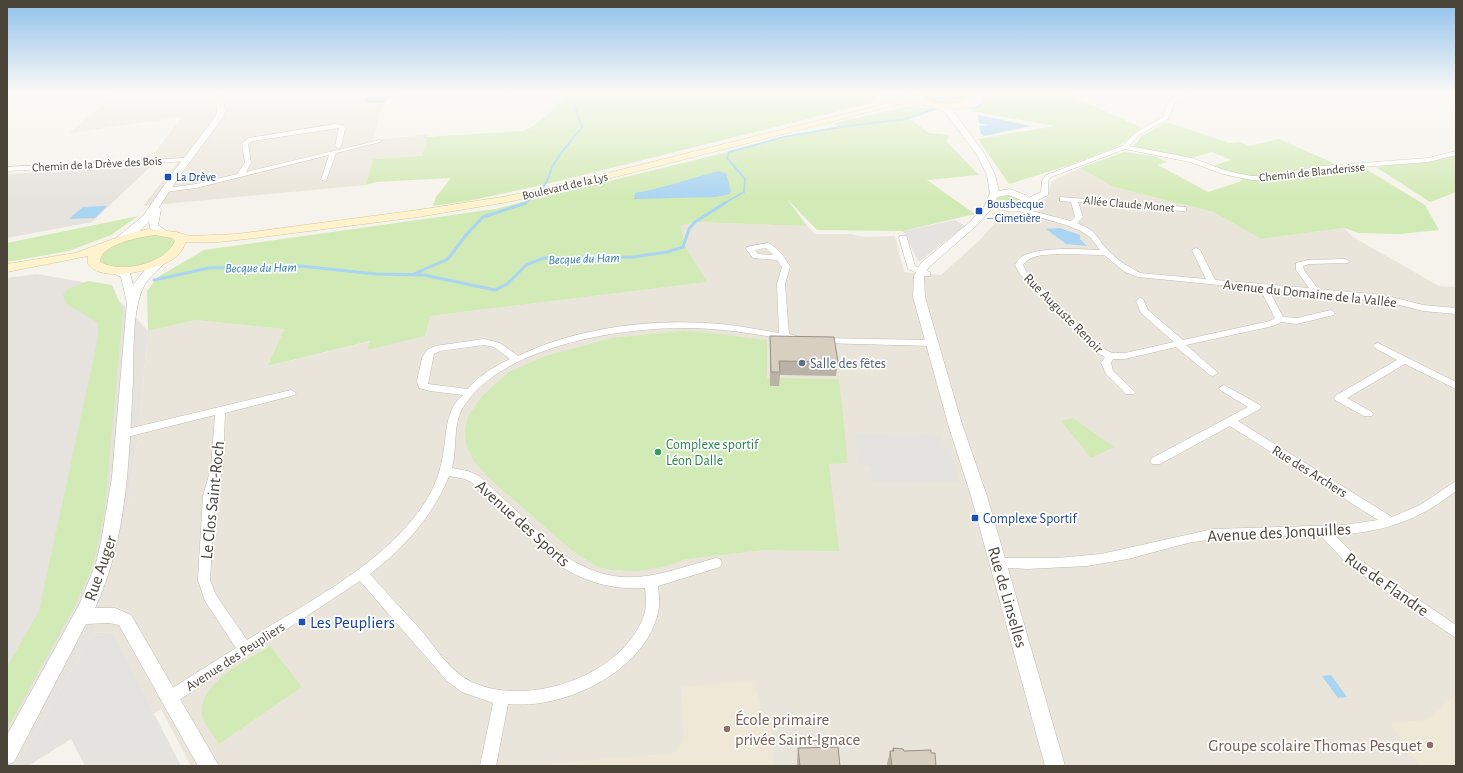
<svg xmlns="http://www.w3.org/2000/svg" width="1463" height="773" font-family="'Alegreya Sans',sans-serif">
<rect width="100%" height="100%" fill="#f6f3ec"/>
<g fill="#eae5da">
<path d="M113,93H396L381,108L373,140L427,135V137L422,157L373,159L366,185L143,206L180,159L149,160L182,117L69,133L98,109Z"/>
<path d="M1080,168L1113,187L1213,212L1261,239L1344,228L1353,237L1439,286L1456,287V766H191L161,709L153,714L112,632L93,633L125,519L137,443L148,331L196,320L284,329L269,366L371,341L368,350L430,316L706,282L686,248L681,226L694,222L807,226L815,234H851L864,237L895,236L904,272L941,275L980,240L1003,213L1024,215L1039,211L1038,203L1047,198L1052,181Z"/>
</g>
<g fill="#e6e2dd">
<path d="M151,166L92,222L7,238V174Z"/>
<path d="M37,274L105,286L148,331L137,443L125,519L93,633L16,766H7V278Z"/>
</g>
<g fill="#efe8d6">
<path d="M753,680L764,717H771L773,766H549V764L675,753L684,740L681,687Z"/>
<path d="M1456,694V766H1419L1390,723L1427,720Z"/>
</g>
<g fill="#d2eab5">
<path d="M566,93H880L871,103L547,184L468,201L433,206L436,197L451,178L376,182L366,185L373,159L422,156L427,137L523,131C541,124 555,108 566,93Z"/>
<path d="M921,93H964L968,98C957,109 934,105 923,98Z"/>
<path d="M985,93H1065L1142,128L1117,147L1070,165L1009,184L978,139L1055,126L970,111L984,104Z"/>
<path d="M906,107L936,109L910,119L929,133L949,135L947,142L979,175L927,180L975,214L903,231L817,230L787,199L807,226L694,222L681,226L686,248L707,282L430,316L425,336L367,350L370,341L268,366L284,329L196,320L148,331L147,291L158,277L204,250L495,209L786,138L839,127L834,123Z"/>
<path d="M1167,122L1229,143L1240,142L1249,146L1279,139L1347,169H1366L1425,205L1439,230L1399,234L1359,233L1344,228L1261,239L1213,212L1113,187L1080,168L1124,152L1155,156L1167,162L1158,165L1208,192L1242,181L1241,175L1233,174L1212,166L1231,160L1212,152L1190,158L1132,148L1142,136Z"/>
<path d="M1456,155V192L1430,202L1376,167L1425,162Z"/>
<path d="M1010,195L1021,200V202C1014,207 1004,206 997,199L999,196Z"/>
<path d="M138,216L111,235L69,251L7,262V243Z"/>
<path d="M152,235L172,238L175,241C173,244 172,249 169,252C159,264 111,275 101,261C101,243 139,238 152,235Z"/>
<path d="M88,281L112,285L123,311L104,516L92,569L74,607L7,729V667L39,611L98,338V323L65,303L63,295L68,289Z"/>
<path d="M683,331L702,332L767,340V378L839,379L848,463L829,464L839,551L763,550L687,559L663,567L637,571L612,570L598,567L574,552L490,479L473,460L466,444L465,430L468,416L482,396L509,372L546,356L612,338Z"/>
<path d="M1073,418L1114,447L1091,458L1061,421Z"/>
<path d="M270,646L302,687L219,744C215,737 203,722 202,715C198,682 248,660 270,646Z"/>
</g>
<g fill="#e5e3e0">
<path d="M955,220L965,226L919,262L903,231Z"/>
<path d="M855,433L941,435L944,448H950L959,482L872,481L870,465H859Z"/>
<path d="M112,632L181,766H85L71,739L28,766H16L93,633Z"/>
</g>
<g fill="#a9d4f2">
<path d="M379,93H393L384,103H370L365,101L368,97Z"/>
<path d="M978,115L1031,126L984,136L981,134L979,126L988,125L979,123Z"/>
<path d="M719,171L726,173L731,191L730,194L716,197L634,199L635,193C664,188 691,178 719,171Z"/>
<path d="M107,206L95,218L69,219L83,207Z"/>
<path d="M1060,228L1080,235V239L1087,246L1066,244L1046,229Z"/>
<path d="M1331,675L1347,697L1338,698L1322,676Z"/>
</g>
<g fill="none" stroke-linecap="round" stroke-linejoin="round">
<g stroke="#a9d4f2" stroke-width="2">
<path d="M969,108H975L982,104L984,94L989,93"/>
<path d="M541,189C549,181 548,177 552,167C560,153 572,140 582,127L573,102L566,101L567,93"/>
<path d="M524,204L533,197"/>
<path d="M723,204L744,192L745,179L727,158L729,152L784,137L840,127L906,119L935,109"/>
</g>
<g stroke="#a9d4f2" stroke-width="3">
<path d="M414,274L448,259L466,235L483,217L526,203"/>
<path d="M154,280L209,268L300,266L376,274L424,275L495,290L507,284L526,265L544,258L633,257L667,252L683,247L689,229L695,222L725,203"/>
</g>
<g stroke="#c2bbae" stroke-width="1">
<g id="minor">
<path d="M1180,93H1186L1174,104L1168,119L1139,135L1129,146L1192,158L1227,171L1251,176H1264L1322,166L1428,158L1456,151V155L1428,162L1322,170L1264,180H1251L1223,174L1190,162L1125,149L1051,177L1048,181V195L1030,204H1024V200L1041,192L1042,181L1046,175L1122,146L1135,133L1163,117L1168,103Z"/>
<path d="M335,124L343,125L345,129L341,146L338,148L335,146L339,128L253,141L248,144L251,163L246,172L380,140V142L336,153L326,181L321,180L329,155L196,188L166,192L162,190L166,188L196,184L237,174L245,163L242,143L249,138Z"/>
<path d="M187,158L190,160L189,161L7,171V167Z"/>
<path d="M1060,197L1186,207V211H1183L1078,202L1083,217L1077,223C1099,232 1095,237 1109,251C1117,260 1129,267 1140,273L1206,279L1192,250L1196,248L1200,250L1215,280L1309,288L1296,270V263L1308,260L1345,259L1349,261L1348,263L1309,264L1303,266L1304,270L1318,289L1384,295L1423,305L1456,308V314L1423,311L1384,301L1269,290L1283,317L1297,318L1331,310L1335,313L1334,315L1297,324L1281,322L1273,326L1186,345L1216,371L1218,373L1213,376L1210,375L1176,347L1125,359H1113L1111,363L1113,371L1135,392L1134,394H1126L1106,374L1101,363L1105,357L1096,352L1020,274L1015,265C1017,263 1018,259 1020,258C1035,246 1082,249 1100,250L1091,238L1081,231L1066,225L1008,208L1012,206L1071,221L1075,217L1071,202L1060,201ZM1058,254L1104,255L1125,272L1138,277L1260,289L1275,318L1270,321L1183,340L1148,310L1143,299L1140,298L1136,301L1141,313L1174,342L1125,353H1112L1102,348L1026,271L1023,265C1031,254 1046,255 1058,254Z"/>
<path d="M900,236H906L907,238L915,266L930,272V276H924L908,269L899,238Z"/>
<path d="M768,243C777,246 786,259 790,267L785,284L789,334L797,336L799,338L797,340C788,342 776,338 767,336C748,333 729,330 710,329C640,323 501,342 462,409C453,425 457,450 452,468L468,471L479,476L564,555C620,593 658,574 716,558L720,559L722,563L720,567L658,586C659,595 660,604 658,613C644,672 564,710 508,704L496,766H480L493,703L462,692L447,681L360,581L176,702L171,704L166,702L164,697L166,692L236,648L205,601L198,580L203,496L211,468L215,415L123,438L119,437L118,434L119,431L291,390L296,393L295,395L225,413L223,468L215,496L210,580L216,595L247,640C309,601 393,560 430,494C438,479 442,464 444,448C446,436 446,423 451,412C453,405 458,400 463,395L430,391L419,388L417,381L422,358L427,350L435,346L484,339L500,343L518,356C573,329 646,319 706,323C731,324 755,329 779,333L777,284L782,267L777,260L753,258L746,249L747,247ZM766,248L773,255L758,254L755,250ZM484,345L494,347L510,359C495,366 478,376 468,389L428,384L434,354L440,351ZM449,476L465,479L471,482L556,563C583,582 612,590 645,588C646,597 647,606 644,615C623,676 528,708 472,682C450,672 436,648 421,630C404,611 386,593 370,574C404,548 433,516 449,476Z"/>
<path d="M822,338L932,340L937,343L932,346L819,343L817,341Z"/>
<path d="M1378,343L1456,382V389L1405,364L1347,398L1372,412L1373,414L1372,416H1364L1335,400L1334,398L1335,396L1397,360L1375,348L1373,346L1375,344Z"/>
<path d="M1224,385L1260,405L1261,407L1260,409L1238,421L1392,517L1420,505L1456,481V491C1418,521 1383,532 1335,535L1357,558L1456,625V638L1349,566L1321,536L1239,537L1213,539L1188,543L1128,559L1087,566L1027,569L994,567L992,563L994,559L998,558H1057L1101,554L1213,529L1344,525L1378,520L1230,426L1160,464H1152L1150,461L1152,458L1248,407L1220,390L1219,388Z"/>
</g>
</g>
<g stroke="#c2bbae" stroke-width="1">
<g id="tertiary">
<path d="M214,93H222L225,110L224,116L180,175L159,207L161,209L158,225L168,232L167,234H159L150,228L149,221C142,229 128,244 116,241L115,239L143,216L174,171L216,116L217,110Z"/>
<path d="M934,103H940L951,108L984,153L995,175L999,191L1010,189L1028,196L1032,203C1022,215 1006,213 994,206L976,226L929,267L924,276L925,297L962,424L987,496L1065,766H1045L971,496L948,424L913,297L914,276L921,263L970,222L985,205L990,193L987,175L977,155L945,112L934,107ZM1009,195L1021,200L1022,202C1013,209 1004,205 996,199L997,197Z"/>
<path d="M162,257L167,260C159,271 148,276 142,290C132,315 134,352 133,380C129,457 128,537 95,608H115L131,615L219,766H198L119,625L109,623L86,624L14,762L7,765V735L80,603L96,563L101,542L112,477L127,303L121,277L109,271L114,268L130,273L133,285L147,267Z"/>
</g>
</g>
<g stroke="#d6c79b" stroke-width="1">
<path id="secondary" d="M912,93H920C925,107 955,105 966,100L968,97L964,93H973L976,97L973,104C955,112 933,112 916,100L588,184L508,202L418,217L255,238L219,242H186C183,249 180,254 173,259C157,270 102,284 88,264V256L7,272V264L75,253L124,235L148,229L176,232L190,236L237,234L418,210L508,196L584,179L904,99L911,96ZM155,235L172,238L175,241C165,264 121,274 100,262C100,244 140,237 155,235Z"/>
</g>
<use href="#minor" fill="#fff" fill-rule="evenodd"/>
<use href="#tertiary" fill="#fff" fill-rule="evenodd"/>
<use href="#secondary" fill="#fff3cd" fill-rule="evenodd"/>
</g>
<g fill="#bab2a6">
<path d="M770,336L838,362L836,376L780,375L779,386H770Z"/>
<path d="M798,748L840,766H797V762Z"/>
<path d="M893,748L904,751L931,753L936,766H887V764L890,751H892Z"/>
</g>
<g fill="#d8cfc1" stroke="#979187">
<path d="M770,336L834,337L838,362L779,361L780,372H771Z"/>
<path d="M838,747L840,766H800L798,748Z"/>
<path d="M893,748L903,749L904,751L931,750V753H935L936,766H892L890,751H894Z"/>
</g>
<linearGradient id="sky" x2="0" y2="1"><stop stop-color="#8fc1ec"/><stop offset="0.46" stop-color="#fbfaf6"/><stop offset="1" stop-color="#fbfaf6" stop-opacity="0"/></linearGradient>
<rect width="1463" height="201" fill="url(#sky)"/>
<g fill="#1a4fb4" stroke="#fff" stroke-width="1.5">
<rect x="164" y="173" width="8" height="8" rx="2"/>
<rect x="975" y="207" width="8" height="8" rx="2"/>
<rect x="971" y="514" width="8" height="8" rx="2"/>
<rect x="298" y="618" width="8" height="8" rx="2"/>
</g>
<circle fill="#5c6f8a" stroke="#fff" stroke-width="1.5" cx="802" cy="363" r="4"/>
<circle fill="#2e9e5b" stroke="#fff" stroke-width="1.5" cx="658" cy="452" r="4"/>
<g fill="#8d6e63" stroke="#fff" stroke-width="1.5">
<circle cx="727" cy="729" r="4"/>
<circle cx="1430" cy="745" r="4"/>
</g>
<g text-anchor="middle" stroke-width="3.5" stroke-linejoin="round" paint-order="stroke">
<g font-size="12" fill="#4b4439" stroke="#fff">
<text transform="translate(97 164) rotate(-3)" y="4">Chemin de la Drève des Bois</text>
<text transform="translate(1312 172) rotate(-6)" y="4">Chemin de Blanderisse</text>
<text transform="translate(565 186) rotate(-13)" y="4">Boulevard de la Lys</text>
<text transform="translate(1129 204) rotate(5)" y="4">Allée Claude Monet</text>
</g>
<g font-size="12" fill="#164399" stroke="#fff" text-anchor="start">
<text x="176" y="181">La Drève</text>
<text x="987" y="208">Bousbecque<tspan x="987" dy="14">– Cimetière</tspan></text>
</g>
<g font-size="13" font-style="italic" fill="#2e7ab2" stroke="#fff">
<text transform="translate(584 258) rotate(-2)" y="5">Becque du Ham</text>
<text transform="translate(261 267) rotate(-1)" y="5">Becque du Ham</text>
</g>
<g font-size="14" fill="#4b4439" stroke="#fff">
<text transform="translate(1310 293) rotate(6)" y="5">Avenue du Domaine de la Vallée</text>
<text transform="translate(1064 313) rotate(45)" y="5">Rue Auguste Renoir</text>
<text transform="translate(1310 471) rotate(32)" y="5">Rue des Archers</text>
<text transform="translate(235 656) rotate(-33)" y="5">Avenue des Peupliers</text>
</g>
<g font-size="14" fill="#4e5e75" stroke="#fff" text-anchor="start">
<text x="810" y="368">Salle des fêtes</text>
</g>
<g font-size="14" fill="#27864d" stroke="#fff" text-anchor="start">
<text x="666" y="449">Complexe sportif<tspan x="666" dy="16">Léon Dalle</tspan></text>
</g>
<g font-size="14" fill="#164399" stroke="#fff" text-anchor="start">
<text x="983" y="523">Complexe Sportif</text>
</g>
<g font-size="17" fill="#4b4439" stroke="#fff">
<text transform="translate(212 500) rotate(-84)" y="6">Le Clos Saint-Roch</text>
<text transform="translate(523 523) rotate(42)" y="6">Avenue des Sports</text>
<text transform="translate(1279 532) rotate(-3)" y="6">Avenue des Jonquilles</text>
<text transform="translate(100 568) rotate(-71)" y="6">Rue Auger</text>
<text transform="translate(1387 584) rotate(35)" y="6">Rue de Flandre</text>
<text transform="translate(1008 597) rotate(74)" y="6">Rue de Linselles</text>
</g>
<g font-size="17" fill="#164399" stroke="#fff" text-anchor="start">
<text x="310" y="628">Les Peupliers</text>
</g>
<g font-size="17" fill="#785e54" stroke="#fff" text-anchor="start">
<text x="735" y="725">École primaire<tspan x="735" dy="20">privée Saint-Ignace</tspan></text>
<text x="1422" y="751" text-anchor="end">Groupe scolaire Thomas Pesquet</text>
</g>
</g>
<rect width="1463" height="773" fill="none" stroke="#4b4439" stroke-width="16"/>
</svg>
